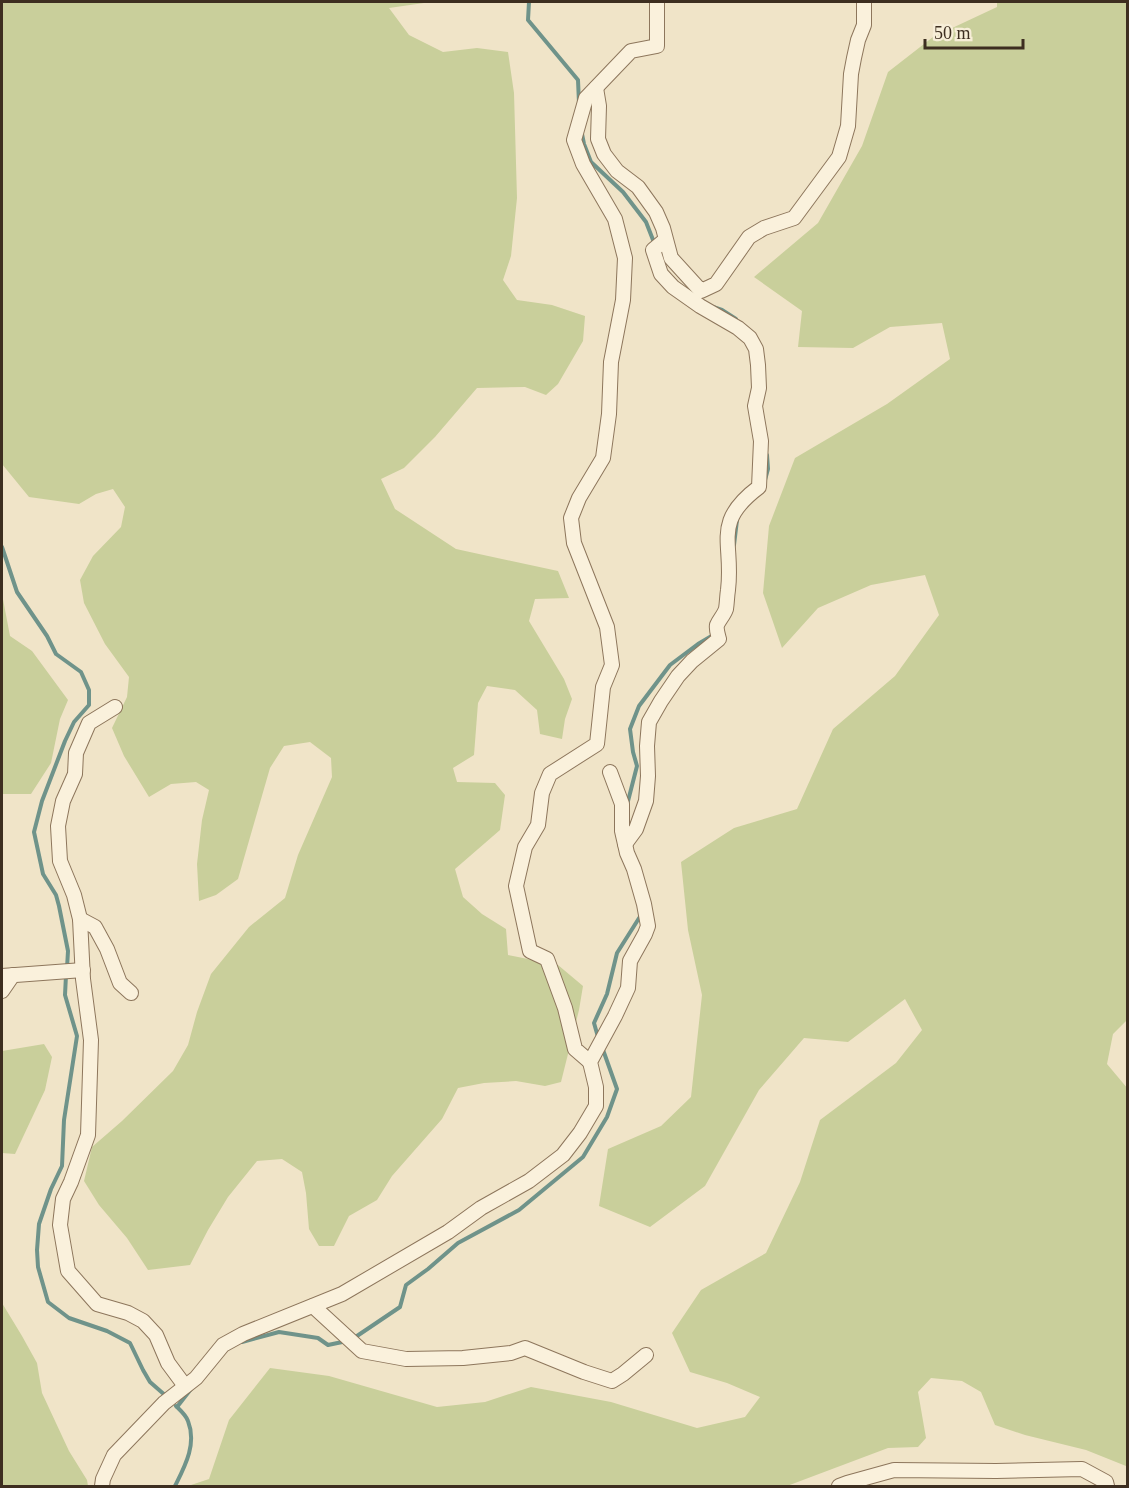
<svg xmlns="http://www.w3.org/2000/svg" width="1129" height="1488" font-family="'Times New Roman',serif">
<rect width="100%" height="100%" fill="#f0e4c8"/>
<g fill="#c9cf9b">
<path d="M2,2H468L424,3L389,8L409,35L443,52L477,48L508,52L514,93L517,198L511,256L503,280L517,300L552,305L585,316L583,341L558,384L546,395L525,387L477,388L435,437L404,468L381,479L395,509L456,549L558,571L569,598L535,599L529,621L564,679L572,699L565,719L562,739L540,734L537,710L515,690L487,686L478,703L474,755L453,768L457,782L495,783L505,795L500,830L455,869L463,897L482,914L506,929L508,955L558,965L583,986L579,1010L561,1082L545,1086L516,1081L484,1083L458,1088L442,1119L392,1176L377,1200L349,1216L334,1246H319L309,1229L306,1193L302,1172L282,1159L257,1161L228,1197L208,1230L190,1265L148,1270L127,1238L99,1205L84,1181L92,1147L122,1121L173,1071L188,1045L197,1012L211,974L249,927L285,898L298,855L332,777L331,758L310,742L284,746L270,768L238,879L216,895L199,901L197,864L202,820L209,790L196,782L171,784L149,797L124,756L112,728L127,697L129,677L105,644L84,603L80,580L93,556L121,527L125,507L113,489L96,494L79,504L29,497L2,464Z"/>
<path d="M997,2H1127L1128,1019L1113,1034L1107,1064L1128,1089L1127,1475L1126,1466L1086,1450L1025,1435L995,1425L981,1392L962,1381L931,1378L918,1392L926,1438L918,1447L888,1448L787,1486H188L209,1479L229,1420L270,1368L329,1376L437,1407L485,1402L531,1387L611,1402L697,1428L745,1417L760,1397L727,1383L690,1372L672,1333L701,1290L766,1253L800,1182L820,1120L896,1063L922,1030L905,999L848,1042L804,1038L759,1090L705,1186L650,1227L599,1206L608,1149L661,1126L691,1097L702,995L688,930L681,862L734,828L797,809L833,729L895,676L939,615L925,575L871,585L818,608L782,648L763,593L769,526L795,458L887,404L950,359L942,323L890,327L853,348L798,347L802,311L754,277L818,223L862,146L888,72L933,37L997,7Z"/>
<path d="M2,594L10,636L32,651L68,700L60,719L51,763L31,794H2Z"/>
<path d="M44,1044L52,1057L45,1090L15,1154L2,1153V1051Z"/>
<path d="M2,1303L22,1336L37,1363L42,1393L69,1451L87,1480L88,1486H2Z"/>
</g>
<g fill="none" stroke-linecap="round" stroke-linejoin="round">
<g stroke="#6f938a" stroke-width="4">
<path d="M529,2L528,20L578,80L579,103"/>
<path d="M582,134L584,144L591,162L623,192L646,222L655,245"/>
<path d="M713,307L722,310L736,319"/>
<path d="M765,480L768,469L767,455"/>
<path d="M734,545L737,520"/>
<path d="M2,547L17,592L47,636L56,654L81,672L89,690V705L74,722L65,741L42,801L34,832L43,874L56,895L59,906L68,951L67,968"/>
<path d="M627,805L637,766L633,752L630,729L639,706L670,665L698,644L715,634"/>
<path d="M66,975L65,995L77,1036L64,1120L62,1166L51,1189L39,1224L37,1250L38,1267L48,1302L69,1318L107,1331L130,1343L143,1370L150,1382L166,1396"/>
<path d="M598,1037L594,1023L607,994L617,953L641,915"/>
<path d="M354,1338L400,1307L406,1285L428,1269L458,1243L519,1210L583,1157L607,1117L617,1089L602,1047"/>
<path d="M242,1342L279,1332L318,1338L328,1345L347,1341"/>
<path d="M177,1407L191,1389"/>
<path d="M175,1486C185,1466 197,1444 188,1421C186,1415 180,1410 176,1406"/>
</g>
<g stroke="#8d765c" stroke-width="16">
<g id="minor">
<path d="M596,88L599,106L598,139L604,154L617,171L638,187L656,212L663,228L671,258L701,291L716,284L749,237L764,228L794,218L839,157L848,126L851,74L854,58L858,40L864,25V2"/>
<path d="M115,707L89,723L76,753L75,774L63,801L58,826L60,861L74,895L80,919L83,979L91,1040L88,1135L71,1182L63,1199L60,1225L68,1271L97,1304L128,1313L143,1321L156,1335L168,1363L185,1386"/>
<path d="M625,844L636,829L646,801L648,776L647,746L649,722L661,701L678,676L692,661L719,639C718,635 716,629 717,625C719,620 724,615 726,609C727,603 727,596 728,590C734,542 711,523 759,487L761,441L755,406L759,388L758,365L756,349L750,338L738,328L700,306L673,287L661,274L653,250L665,240"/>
<path d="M80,919L95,927L107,949L120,983L131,993"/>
<path d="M2,976L83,970"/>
<path d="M2,991L13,975"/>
<path d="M590,1062L575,1049L565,1008L547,959L530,951L516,886L525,847L538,825L542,793L550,774L597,744L603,687L612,665L607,627L574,543L571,518L579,498L603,458L609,414L611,362L623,300L625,258L615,219L583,164L574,140L586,98L631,51L657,46V2"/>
<path d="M313,1306L362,1351L406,1359L463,1358L511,1353L525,1348L584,1372L612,1381L623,1374L646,1355"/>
<path d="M102,1486L103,1479L114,1455L164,1403L196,1378L223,1345L243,1334L342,1294L448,1232L481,1208L529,1181L563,1155L580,1133L596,1106V1087L590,1062L615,1016L628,988L630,961L645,934L648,926L644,904L634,869L627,853L622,831V804L610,772"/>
<path d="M839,1486L847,1483L894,1470L996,1471L1082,1469L1106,1482L1107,1486"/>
</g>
</g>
<use href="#minor" stroke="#faf1dc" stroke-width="14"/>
</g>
<rect width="1129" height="1488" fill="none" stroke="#3d2e20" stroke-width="6"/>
<path d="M925 39v9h98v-9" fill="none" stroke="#3d2e20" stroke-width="3"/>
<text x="934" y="39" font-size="18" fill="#3d2e20" stroke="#f7eed8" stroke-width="4.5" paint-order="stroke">50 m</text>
</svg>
